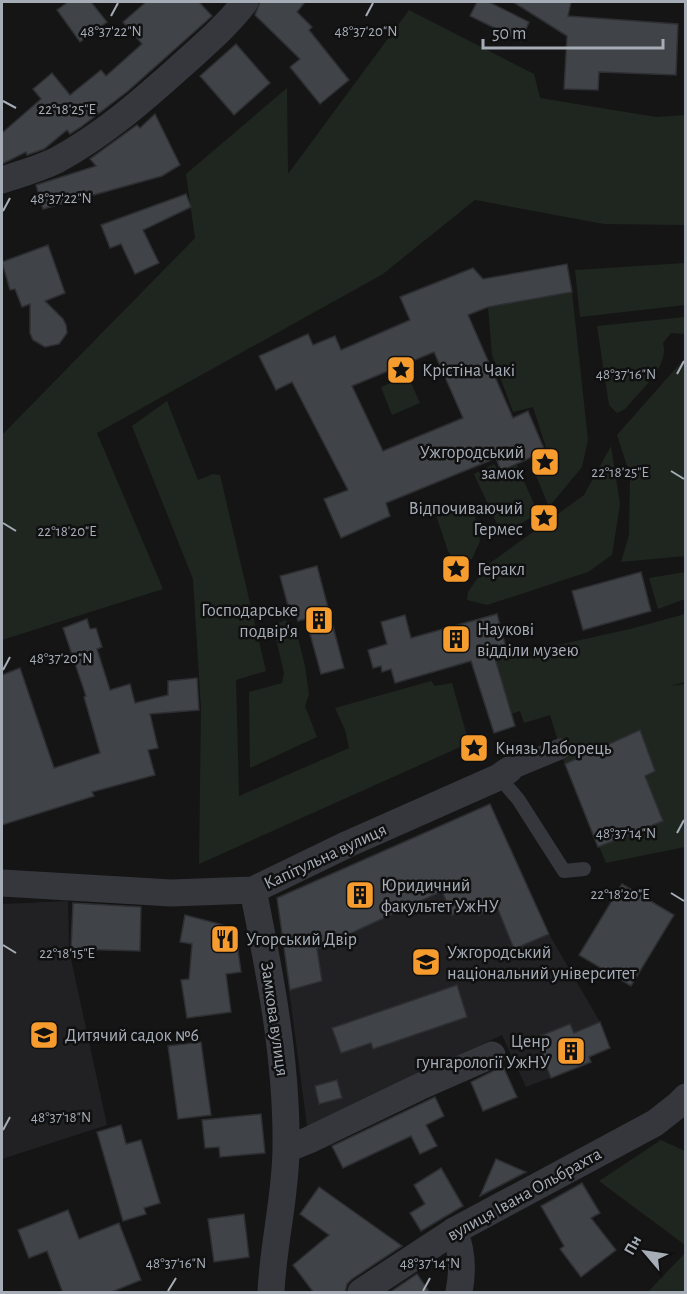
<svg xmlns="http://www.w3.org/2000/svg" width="687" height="1294" font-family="'Alegreya Sans',sans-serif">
<rect width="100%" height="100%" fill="#151516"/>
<g fill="#212123" fill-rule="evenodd">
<path d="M490,804L549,934L600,1022L610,1048L589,1057L591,1062L526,1087L502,1035L307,1126L277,898ZM337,1080L341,1098L320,1104L315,1086Z"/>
<path d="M68,901L69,950L107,1125L2,1159V904Z"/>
</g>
<g fill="#1f261f">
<path d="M409,10L534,74L540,98L656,117L685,115V225L604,224L475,200L383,274L97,433L163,589L2,640V435L195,238L186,174L287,88L288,174Z"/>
<path d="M685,263V305L580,317L575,270Z"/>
<path d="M572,292L588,440L582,467L549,507L530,461L547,451L533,407L513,412L492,355L488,307Z"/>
<path d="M685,317V334L671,333L663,343C670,366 639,392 625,409L617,413L609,405L597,326Z"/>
<path d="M685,358V556L621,562L629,535L630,475L617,435Z"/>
<path d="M408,376L420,403L392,415L381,387Z"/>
<path d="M167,401L198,480L213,474L220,475L266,671L236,680L239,796L349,748L345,730L335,708L431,681L435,686L452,683L469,743L199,864L201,709L193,579L132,426Z"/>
<path d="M611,446L620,504L612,555L588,572L487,605L467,600L468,592L486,566L584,495Z"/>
<path d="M494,464L500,473L517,465L538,513L507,532H504L498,526L474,474Z"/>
<path d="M456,502L473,506L480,541L472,559L457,564L448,551L436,515Z"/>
<path d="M685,572V599L658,609L649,578Z"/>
<path d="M685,614V682L669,686L685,684V847L606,863L565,764L550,715L524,723L520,711L511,714L495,659L630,629Z"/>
<path d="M285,620L296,630L305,666L309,694L305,706L317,737L250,768L249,692L282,683L284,673L273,626Z"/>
<path d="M661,1140L685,1151V1245L599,1181Z"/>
<path d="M685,1253V1292H648Z"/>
</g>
<g fill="#404347" stroke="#2e2f33" stroke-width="1.5" fill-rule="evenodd">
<path d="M68,2H91L107,22L80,42L57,10Z"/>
<path d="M146,2H199L212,16L128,91L81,127L70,134L67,130L44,149L27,155L26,152L2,164V133L41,99L33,89L52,73L70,95L101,70L106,76L142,44L123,22Z"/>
<path d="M260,2H305L297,12L312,27L309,30L349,80L320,104L290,67L300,59L255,15Z"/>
<path d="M477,2H489L529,22L521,41L470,16Z"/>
<path d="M513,2H571L568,16L678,24L676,75L599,72L598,90L564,89L567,36Z"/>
<path d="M236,44L270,83L234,115L200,76Z"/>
<path d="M155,114L180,165L162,176L43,209L36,185L96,166L90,159L137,125L140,128Z"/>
<path d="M186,194L191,207L143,230L159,263L135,274L121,244L110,248L101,225Z"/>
<path d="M48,245L65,293L45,301L63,319L66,325L67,333L59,344L45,347L33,340L30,333V304L22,307L15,289L10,290L2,262Z"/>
<path d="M567,264L572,292L488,307L468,315L513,418L528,411L545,451L501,471L496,458L386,503L390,516L341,538L324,499L348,490L292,382L276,390L259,356L308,334L313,345L335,336L341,350L410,320L400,297L473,268L483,279ZM434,352L463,418L383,451L352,386Z"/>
<path d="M317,566L344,668L321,674L306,619L298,621L296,615L291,617L280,576Z"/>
<path d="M641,572L651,611L583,630L572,591Z"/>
<path d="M497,614L507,651L494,655L515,726L494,733L471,661L395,683L391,669L382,672L381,666L373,668L368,650L387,644L381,622L405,615L411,638Z"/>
<path d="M87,619L90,629L96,628L102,647L97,649L110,690L130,684L135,703L168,695V681L197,678L199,710L150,714L158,748L148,750L155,775L92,792L94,796L2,825V675L20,668L54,768L100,753L84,697L86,696L63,628Z"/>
<path d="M640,730L655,771L645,776L663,821L598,847L565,764Z"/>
<path d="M490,804L549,934L514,949L497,907L479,915L475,905L452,915L442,891L317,949L322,981L290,990L277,898Z"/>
<path d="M622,884L674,915L631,986L579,955Z"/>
<path d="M73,903L141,907L140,951L71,949Z"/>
<path d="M185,915L235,928L241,972L226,974L231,1012L187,1018L181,980L189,979L192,944L180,942Z"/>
<path d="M457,985L467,1017L373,1049L371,1043L341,1053L332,1028Z"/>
<path d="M600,1022L610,1048L589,1057L591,1062L551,1078L535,1038L570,1024L574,1033Z"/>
<path d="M201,1042L211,1115L178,1119L168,1046Z"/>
<path d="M503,1066L517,1097L483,1111L471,1082Z"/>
<path d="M337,1080L342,1098L319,1104L315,1086Z"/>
<path d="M435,1097L444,1116L426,1125L437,1146L420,1154L411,1136L343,1168L332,1146Z"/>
<path d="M261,1114L265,1153L220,1157L219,1147L205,1148L202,1120Z"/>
<path d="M121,1125L126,1144L141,1140L160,1203L144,1208L146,1214L123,1221L97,1132Z"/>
<path d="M496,1159L526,1172L480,1196Z"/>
<path d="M441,1168L463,1206L421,1231L410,1213L425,1204L414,1185Z"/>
<path d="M582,1183L600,1213L591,1218L616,1250L581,1277L560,1249L564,1246L541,1206Z"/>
<path d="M319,1187L402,1246L352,1279L347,1284L345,1293H314L293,1265L329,1235L300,1214Z"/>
<path d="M68,1210L79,1239L119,1223L141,1280L109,1293H63L47,1251L29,1258L18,1230Z"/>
<path d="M244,1214L249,1257L214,1262L208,1219Z"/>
<path d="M417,1274L430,1293H389Z"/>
</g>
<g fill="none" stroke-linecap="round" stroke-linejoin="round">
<path stroke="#35373c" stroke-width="14" d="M499,777L518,799L564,871L584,869"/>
<path stroke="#35373c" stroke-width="21" d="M509,770L560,749"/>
<g stroke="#35373c" stroke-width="27">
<path d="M2,180C20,174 39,169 57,160C103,135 142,101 181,66C203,46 227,26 245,2"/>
<path d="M2,883L171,893L253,890L348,844L499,777L509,770"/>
<path d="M253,890C270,974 287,1060 286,1147C286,1196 273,1244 271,1292"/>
<path d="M287,1149L309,1140L419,1087L492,1055"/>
<path d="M454,1231C463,1252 463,1271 459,1292"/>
<path d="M361,1292L454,1231L655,1123L679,1104L686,1097"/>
</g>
</g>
<path fill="none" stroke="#a6adb7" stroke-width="2" d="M111,16L118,3M366,16L373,3M3,101L16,108M3,211L10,198M677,374L684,361M671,471L684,479M3,523L16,531M3,670L10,657M677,833L684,820M671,893L684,901M3,945L16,953M3,1130L10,1117M168,1291L176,1278M423,1291L430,1278"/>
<defs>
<g id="sight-square" transform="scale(1.5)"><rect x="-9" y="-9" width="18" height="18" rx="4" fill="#f69b2d" stroke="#101011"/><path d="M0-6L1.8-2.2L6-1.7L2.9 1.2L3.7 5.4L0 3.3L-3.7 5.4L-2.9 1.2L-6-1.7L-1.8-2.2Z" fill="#111"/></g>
<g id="building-square" transform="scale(1.5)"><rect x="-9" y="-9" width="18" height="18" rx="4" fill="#f69b2d" stroke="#101011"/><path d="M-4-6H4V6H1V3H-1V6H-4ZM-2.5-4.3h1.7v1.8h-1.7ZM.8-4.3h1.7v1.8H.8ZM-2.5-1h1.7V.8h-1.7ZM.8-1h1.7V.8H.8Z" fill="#111"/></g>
<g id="restaurant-square" transform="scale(1.5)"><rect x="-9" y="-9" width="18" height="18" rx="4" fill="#f69b2d" stroke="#101011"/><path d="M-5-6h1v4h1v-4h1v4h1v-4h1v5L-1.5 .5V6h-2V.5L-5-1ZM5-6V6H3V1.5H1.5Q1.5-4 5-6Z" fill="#111"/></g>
<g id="university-square" transform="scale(1.5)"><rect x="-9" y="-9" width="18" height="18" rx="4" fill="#f69b2d" stroke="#101011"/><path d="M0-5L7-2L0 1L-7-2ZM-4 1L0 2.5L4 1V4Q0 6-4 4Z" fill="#111"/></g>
<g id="school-square" transform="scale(1.5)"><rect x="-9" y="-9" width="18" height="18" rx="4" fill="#f69b2d" stroke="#101011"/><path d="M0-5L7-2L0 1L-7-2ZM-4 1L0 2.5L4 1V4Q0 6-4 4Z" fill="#111"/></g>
</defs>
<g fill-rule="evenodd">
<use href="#sight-square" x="401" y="370"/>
<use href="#sight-square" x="545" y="462"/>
<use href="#sight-square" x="544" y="518"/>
<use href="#sight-square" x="456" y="569"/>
<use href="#building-square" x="319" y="620"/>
<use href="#building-square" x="456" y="639"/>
<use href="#sight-square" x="474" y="748"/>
<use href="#building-square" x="360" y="895"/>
<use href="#restaurant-square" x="225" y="939"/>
<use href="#university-square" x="426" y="962"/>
<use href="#school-square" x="44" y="1035"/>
<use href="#building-square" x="571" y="1051"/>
</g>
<g text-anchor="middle" stroke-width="5" stroke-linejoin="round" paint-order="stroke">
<g font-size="18" fill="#a6adb7" stroke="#101011" text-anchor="start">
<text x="422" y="376">Крістіна Чакі</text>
<text x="524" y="458" text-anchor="end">Ужгородський<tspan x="524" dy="21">замок</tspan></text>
<text x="523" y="514" text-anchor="end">Відпочиваючий<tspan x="523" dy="21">Гермес</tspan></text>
<text x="477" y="575">Геракл</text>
<text x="298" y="616" text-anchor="end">Господарське<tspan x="298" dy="21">подвір'я</tspan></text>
<text x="477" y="635">Наукові<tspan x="477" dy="21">відділи музею</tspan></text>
<text x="495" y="754">Князь Лаборець</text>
<text x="381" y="891">Юридичний<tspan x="381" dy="21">факультет УжНУ</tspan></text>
<text x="246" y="945">Угорський Двір</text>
<text x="447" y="958">Ужгородський<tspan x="447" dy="21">національний університет</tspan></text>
<text x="65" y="1041">Дитячий садок №6</text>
<text x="550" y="1047" text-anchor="end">Ценр<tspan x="550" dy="21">гунгарології УжНУ</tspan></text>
</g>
<g font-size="18" fill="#a6adb7" stroke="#101011">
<text transform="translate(325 856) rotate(-25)" y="6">Капітульна вулиця</text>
<text transform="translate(275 1019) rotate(82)" y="6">Замкова вулиця</text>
<text transform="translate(524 1194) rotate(-29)" y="6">вулиця Івана Ольбрахта</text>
</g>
</g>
<g font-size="15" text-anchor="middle" fill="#a6adb7" stroke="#101011" stroke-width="5" stroke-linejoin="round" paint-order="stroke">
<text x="111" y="36">48°37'22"N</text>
<text x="366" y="36">48°37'20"N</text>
<text x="67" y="114">22°18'25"E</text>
<text x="61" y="203">48°37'22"N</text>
<text x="626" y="379">48°37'16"N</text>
<text x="620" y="477">22°18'25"E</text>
<text x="67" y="536">22°18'20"E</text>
<text x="61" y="663">48°37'20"N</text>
<text x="626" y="838">48°37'14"N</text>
<text x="620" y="899">22°18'20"E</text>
<text x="67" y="958">22°18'15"E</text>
<text x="61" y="1122">48°37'18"N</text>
<text x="176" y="1268">48°37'16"N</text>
<text x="430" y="1268">48°37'14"N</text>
</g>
<rect width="687" height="1294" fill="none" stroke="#a6adb7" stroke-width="6"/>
<g transform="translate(645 1252) rotate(299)" stroke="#101011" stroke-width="4.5" paint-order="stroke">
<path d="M0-4.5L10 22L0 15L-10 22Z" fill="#a6adb7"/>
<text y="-9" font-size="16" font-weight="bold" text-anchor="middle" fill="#a6adb7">Пн</text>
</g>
<path d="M483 39v9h180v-9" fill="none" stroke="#a6adb7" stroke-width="3"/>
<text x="492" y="39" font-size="18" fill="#a6adb7" stroke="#101011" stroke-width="4.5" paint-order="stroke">50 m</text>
</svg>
